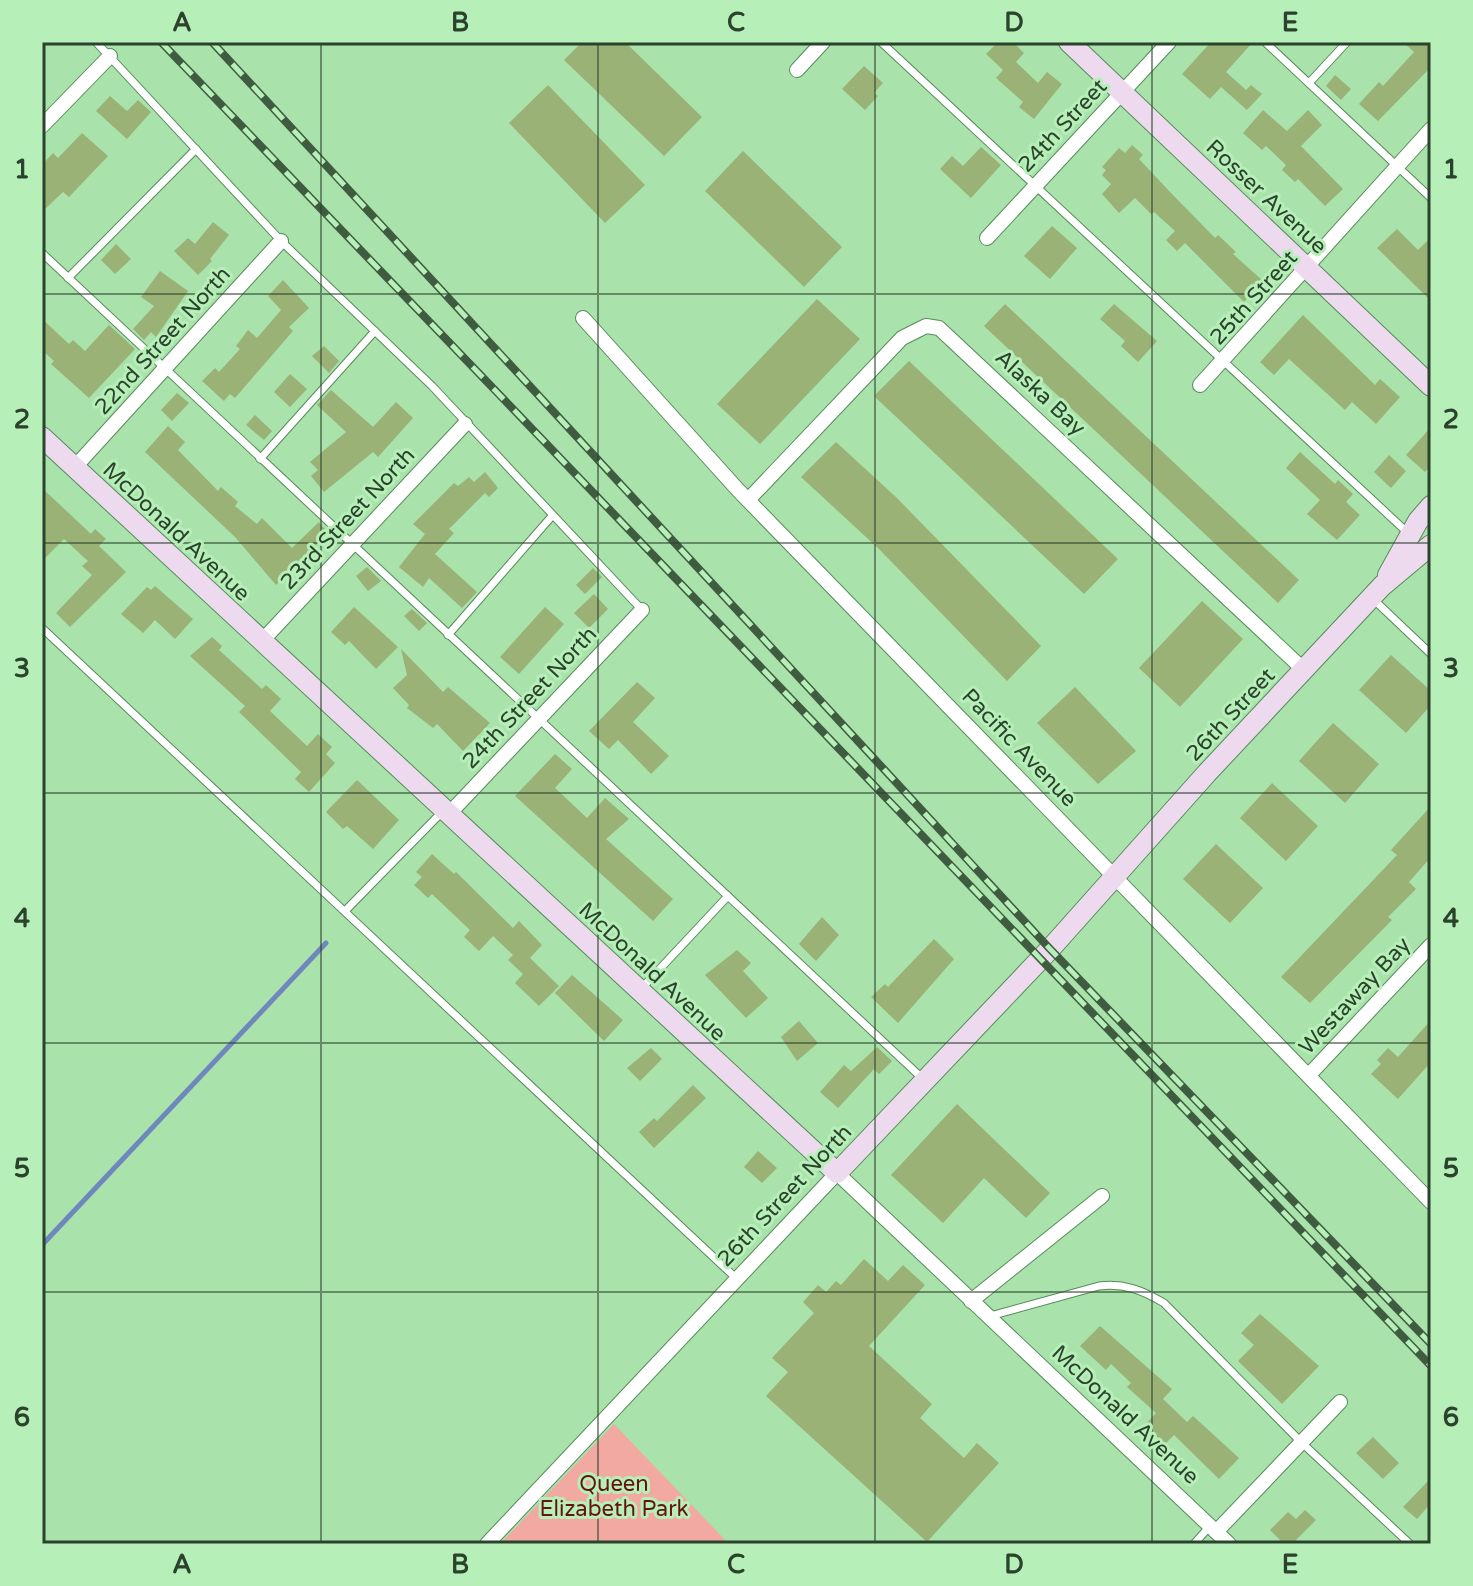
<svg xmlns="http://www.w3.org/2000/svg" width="1473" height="1586" font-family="'Varela Round',sans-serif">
<rect width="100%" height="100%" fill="#a9e2ab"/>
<path fill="#f1a9a2" d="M614,1424L729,1544H500Z"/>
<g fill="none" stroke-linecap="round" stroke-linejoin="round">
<path stroke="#6f87bd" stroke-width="5" d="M42,1245L326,943"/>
</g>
<g fill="#9ab276">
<path d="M582,42H625L702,117L664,156L564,60Z"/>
<path d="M998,42H1013L1024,53L1016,62L1038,83L1047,72L1062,84L1034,119L1019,107L1023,102L996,78L1003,70L986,54Z"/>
<path d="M1211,42H1253L1226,72L1246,90L1251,85L1262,94L1247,110L1221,87L1210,99L1182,74Z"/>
<path d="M1403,42H1431V67L1378,121L1359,104L1379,82L1383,86L1414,52Z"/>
<path d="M864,66L883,83L874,93L878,96L865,110L842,89Z"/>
<path d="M1335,75L1351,89L1341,100L1326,86Z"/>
<path d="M548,85L645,185L605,223L509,123Z"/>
<path d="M110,96L127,111L138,100L151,112L127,139L96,111Z"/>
<path d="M1263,110L1287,131L1308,110L1322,125L1301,146L1343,189L1325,206L1298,179L1295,182L1282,170L1286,165L1266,146L1262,150L1243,133Z"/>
<path d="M82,133L108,156L69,197L63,192L42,212V165L53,153L58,158Z"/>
<path d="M1132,145L1143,155L1139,159L1172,194L1215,238L1218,235L1236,252L1233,254L1263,281L1244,302L1185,243L1177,251L1166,240L1175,231L1154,212L1151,214L1135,198L1119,213L1102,194L1111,184L1102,175L1106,170L1102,167L1119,148L1125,153Z"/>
<path d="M981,147L1001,165L971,198L940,169L952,156L963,166Z"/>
<path d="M743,151L842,247L804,287L705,191Z"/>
<path d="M213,222L229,235L210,259L212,261L198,275L174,251L188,238L195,244Z"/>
<path d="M1052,226L1077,248L1050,279L1024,256Z"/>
<path d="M1397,229L1418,250L1431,237V301L1377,248Z"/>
<path d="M116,244L131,259L115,274L101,260Z"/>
<path d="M160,271L188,291L156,337L151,332L144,340L133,329L154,306L141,297Z"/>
<path d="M283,280L309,308L289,327L293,331L235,398L230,394L224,401L202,381L215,368L219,372L240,349L236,346L248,330L257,338L281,310L268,296Z"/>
<path d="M817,299L860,339L760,444L717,404Z"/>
<path d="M1005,304L1299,580L1278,603L984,326Z"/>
<path d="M1114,304L1157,341L1138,362L1121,346L1125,341L1100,319Z"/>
<path d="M1303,315L1375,385L1380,379L1400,397L1376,424L1352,402L1345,410L1289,359L1274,375L1260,362Z"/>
<path d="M42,319L69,344L73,340L85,351L109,325L135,349L89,398L51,364L54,361L42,350Z"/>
<path d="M324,346L339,361L329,373L312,356Z"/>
<path d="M909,361L1118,559L1084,594L874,396Z"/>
<path d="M290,374L307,389L290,407L274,392Z"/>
<path d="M331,390L373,427L396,402L413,418L378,457L373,452L324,492L311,476L318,470L310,462L346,432L317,405Z"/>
<path d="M177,393L189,403L172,421L161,410Z"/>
<path d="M255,415L272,431L264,440L246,425Z"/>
<path d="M168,426L185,442L178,450L218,491L221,487L238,502L235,506L257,524L262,518L292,548L319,522L328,533L276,585L235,537L145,452Z"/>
<path d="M1431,427V465L1425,472L1406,455Z"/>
<path d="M836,442L897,498L1041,646L1007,681L879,549L801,477Z"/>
<path d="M1300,452L1335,484L1338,480L1353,494L1346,502L1360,515L1337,540L1307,514L1320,500L1286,468Z"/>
<path d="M1389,455L1406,471L1391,488L1374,472Z"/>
<path d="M485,472L498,488L489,497L485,493L449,529L454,533L435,554L477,592L462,608L429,578L423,587L399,567L425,534L413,524L454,483L458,486L469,477L474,482Z"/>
<path d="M42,488L91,534L95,529L106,539L99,546L126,572L70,627L56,613L92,575L82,566L88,561L64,539L42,561Z"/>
<path d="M367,567L381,581L368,591L356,576Z"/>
<path d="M593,568L602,577L585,594L576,585Z"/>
<path d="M155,586L193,619L175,639L155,620L143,633L121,614L147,587L151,590Z"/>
<path d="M594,594L608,609L589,628L574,613Z"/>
<path d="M1202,601L1243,639L1180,707L1139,668Z"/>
<path d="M354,607L398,647L376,669L349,641L345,645L331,632Z"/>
<path d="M545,607L564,624L519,674L500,657Z"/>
<path d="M412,609L427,623L419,631L404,616Z"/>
<path d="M212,637L222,646L219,650L262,689L266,685L281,699L270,711L307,746L318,734L332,747L326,754L335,763L309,792L295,779L301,772L239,712L245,706L190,656Z"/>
<path d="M401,649L443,692L448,687L490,723L463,751L437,724L433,728L407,708L409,705L393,688L407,675Z"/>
<path d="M1391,655L1431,691V705L1406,733L1359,690Z"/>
<path d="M637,682L655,698L633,722L669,756L651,774L618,740L609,749L589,731Z"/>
<path d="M1075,687L1136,751L1098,784L1037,723Z"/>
<path d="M1333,723L1379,764L1345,803L1299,761Z"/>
<path d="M555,754L572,769L555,788L587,818L605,798L629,819L606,839L673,899L653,921L515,796Z"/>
<path d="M357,780L399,820L373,849L347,826L343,829L326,812Z"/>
<path d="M1272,783L1318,826L1286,861L1240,818Z"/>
<path d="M1431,806V857L1409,882L1416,889L1388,917L1392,920L1310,1003L1281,977L1397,855L1391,850Z"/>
<path d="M1216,844L1263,888L1230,923L1183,879Z"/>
<path d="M432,854L454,874L456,872L513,928L519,921L542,945L530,958L559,986L539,1006L515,983L523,974L508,960L513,955L493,936L479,951L464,937L470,930L432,894L428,898L414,885L422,877L416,872Z"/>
<path d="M822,917L839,935L816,961L799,944Z"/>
<path d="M934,939L954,959L898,1023L871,997L885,984L888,987Z"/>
<path d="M737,950L751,963L743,971L768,998L746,1018L705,975Z"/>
<path d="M572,975L623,1020L604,1041L555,993Z"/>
<path d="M1431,1020V1062L1398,1099L1371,1074L1381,1064L1377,1060L1388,1048L1398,1057Z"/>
<path d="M799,1021L818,1043L797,1061L781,1037Z"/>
<path d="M877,1047L892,1061L879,1074L874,1069L838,1108L820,1092L844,1065L851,1071Z"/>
<path d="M651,1048L662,1059L640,1081L627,1068Z"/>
<path d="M693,1085L706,1098L654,1148L639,1132L654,1118L657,1121Z"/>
<path d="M957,1104L1050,1193L1026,1218L984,1178L943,1223L891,1175Z"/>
<path d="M758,1151L777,1168L762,1183L744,1167Z"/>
<path d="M864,1259L888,1281L903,1265L925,1285L869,1346L932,1404L920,1418L964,1458L977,1443L999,1463L927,1542L766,1396L788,1372L772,1358L814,1313L803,1302L818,1285L826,1292L836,1281L841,1285Z"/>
<path d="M1260,1314L1319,1366L1282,1404L1238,1361L1254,1345L1241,1333Z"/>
<path d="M1100,1326L1172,1389L1163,1399L1187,1422L1193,1416L1239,1458L1219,1479L1174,1435L1165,1444L1145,1425L1156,1413L1127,1387L1131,1383L1111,1364L1106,1370L1080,1346Z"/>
<path d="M1373,1437L1399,1463L1383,1479L1356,1453Z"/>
<path d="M1431,1478V1503L1417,1519L1403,1507Z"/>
<path d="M1305,1510L1316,1520L1292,1544H1284L1270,1530L1288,1512L1296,1519Z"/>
</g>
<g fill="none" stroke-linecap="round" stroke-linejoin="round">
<g stroke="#568b5a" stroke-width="9">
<g id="lane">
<path d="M96,42L281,241L432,386L642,610"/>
<path d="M881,42L1409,534"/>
<path d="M1265,42L1431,198"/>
<path d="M1309,83L1347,42"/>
<path d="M42,253L923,1079"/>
<path d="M68,278L196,149"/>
<path d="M260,459L375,331"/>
<path d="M1372,598L1431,654"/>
<path d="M42,628L738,1280"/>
<path d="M448,635L552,516"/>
<path d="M345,911L442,812"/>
<path d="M641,989L728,896"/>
<path d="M990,1316L1099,1286C1124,1283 1142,1290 1164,1303L1301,1442L1410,1544"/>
<path d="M1194,1544L1210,1526"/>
</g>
</g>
<g stroke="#568b5a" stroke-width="16">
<g id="street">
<path d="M797,70L823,42"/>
<path d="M42,126L110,56"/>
<path d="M987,238L1169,42"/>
<path d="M583,318L738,490L1431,1202"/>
<path d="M1200,385L1431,129"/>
<path d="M74,468L281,241"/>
<path d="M748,500L902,338L926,326L939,328L1304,670"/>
<path d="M261,642L465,424"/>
<path d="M448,815L642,610"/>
<path d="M1309,1075L1431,945"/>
<path d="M971,1301L1102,1196"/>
<path d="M1216,1532L1340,1402"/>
<path d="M487,1544L837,1173L1229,1544"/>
</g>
</g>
<g stroke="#568b5a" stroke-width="22">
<g id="secondary">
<path d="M1069,42L1431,386"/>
<path d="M42,437L837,1173L1050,949L1207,773L1382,586L1431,545"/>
<path d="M1388,575L1418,521L1431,506"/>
</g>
</g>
<use href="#lane" stroke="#fff" stroke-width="7"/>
<use href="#street" stroke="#fff" stroke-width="14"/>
<use href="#secondary" stroke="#eedaef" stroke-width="20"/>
<g stroke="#3f5b40" stroke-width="8">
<g id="rail">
<path d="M161,42L1431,1366"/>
<path d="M212,42L1050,949L1431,1344"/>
</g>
</g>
<use href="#rail" stroke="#b6efb8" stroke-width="5" stroke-dasharray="15" stroke-linecap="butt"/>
</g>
<path fill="none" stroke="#2b422c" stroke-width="2" stroke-opacity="0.55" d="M321,42V1544M598,42V1544M875,42V1544M1152,42V1544M42,294H1431M42,543H1431M42,793H1431M42,1043H1431M42,1292H1431"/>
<g text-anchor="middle" stroke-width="6" stroke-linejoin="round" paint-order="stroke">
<g font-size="22" fill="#2b422c" stroke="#b6efb8">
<text transform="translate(1062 125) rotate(-47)" y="8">24th Street</text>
<text transform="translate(1267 196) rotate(43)" y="8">Rosser Avenue</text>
<text transform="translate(1253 297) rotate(-48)" y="8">25th Street</text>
<text transform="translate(162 340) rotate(-48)" y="8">22nd Street North</text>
<text transform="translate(1041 392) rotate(43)" y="8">Alaska Bay</text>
<text transform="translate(347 518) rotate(-47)" y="8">23rd Street North</text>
<text transform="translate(177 531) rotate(43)" y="8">McDonald Avenue</text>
<text transform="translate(529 697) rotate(-47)" y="8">24th Street North</text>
<text transform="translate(1230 714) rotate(-47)" y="8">26th Street</text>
<text transform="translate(1020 747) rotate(46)" y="8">Pacific Avenue</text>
<text transform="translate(653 971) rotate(43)" y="8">McDonald Avenue</text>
<text transform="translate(1354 995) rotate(-47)" y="8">Westaway Bay</text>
<text transform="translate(784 1195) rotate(-47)" y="8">26th Street North</text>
<text transform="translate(1126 1414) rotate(43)" y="8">McDonald Avenue</text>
</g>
<g font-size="22" fill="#651213" stroke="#b6efb8">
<text x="614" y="1491">Queen<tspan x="614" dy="25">Elizabeth Park</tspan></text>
</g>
</g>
<rect width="1473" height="1586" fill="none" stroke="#b6efb8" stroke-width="88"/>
<rect x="44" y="44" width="1385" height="1498" fill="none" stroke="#2b422c" stroke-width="3"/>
<g font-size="26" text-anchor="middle" font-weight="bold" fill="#2b422c">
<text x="182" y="31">A</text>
<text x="460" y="31">B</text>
<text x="736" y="31">C</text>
<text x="1014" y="31">D</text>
<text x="1290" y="31">E</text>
<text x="22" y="178">1</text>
<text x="1451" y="178">1</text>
<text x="22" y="428">2</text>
<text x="1451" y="428">2</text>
<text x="22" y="677">3</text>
<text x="1451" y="677">3</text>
<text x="22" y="927">4</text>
<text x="1451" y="927">4</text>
<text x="22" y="1177">5</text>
<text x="1451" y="1177">5</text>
<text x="22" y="1426">6</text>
<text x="1451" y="1426">6</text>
<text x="182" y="1573">A</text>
<text x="460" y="1573">B</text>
<text x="736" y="1573">C</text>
<text x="1014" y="1573">D</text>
<text x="1290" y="1573">E</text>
</g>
</svg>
